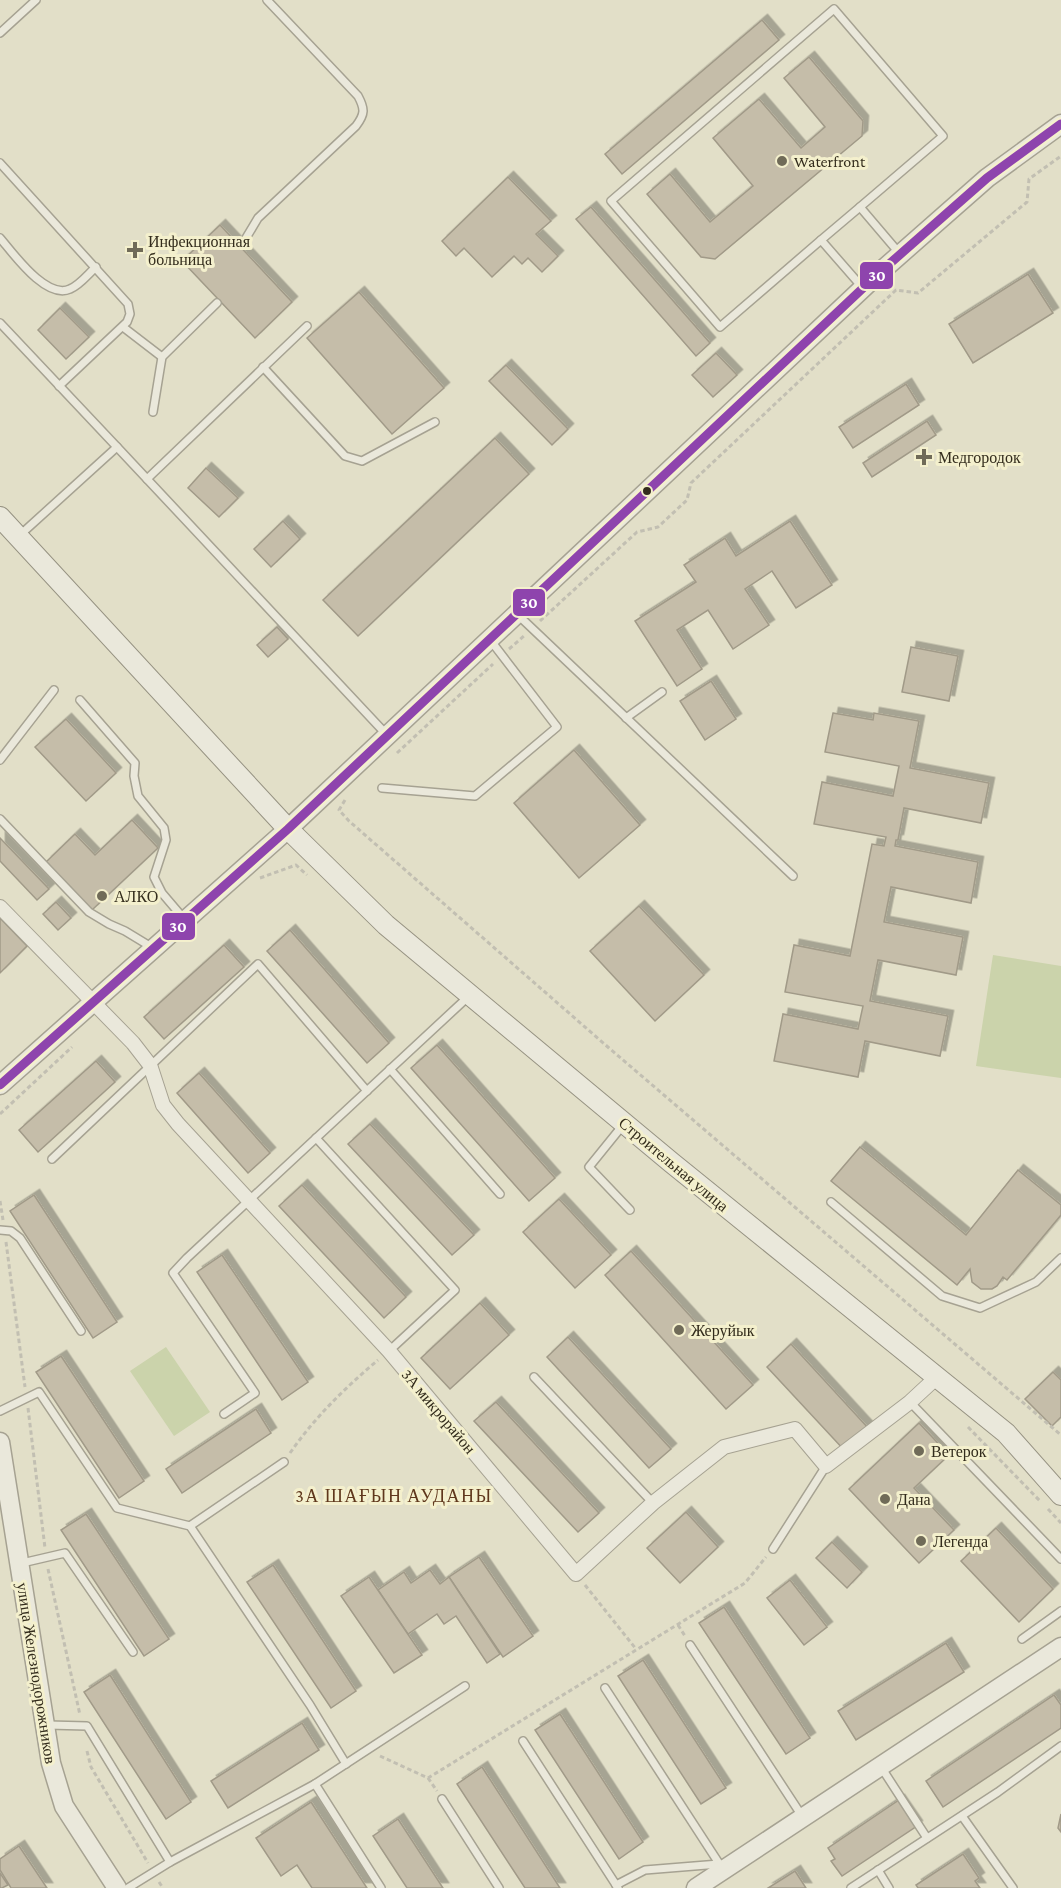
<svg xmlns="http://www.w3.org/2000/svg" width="1061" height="1888" font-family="'Crimson Pro',serif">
<defs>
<filter id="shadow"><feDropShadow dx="5.5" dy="-5.5" stdDeviation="0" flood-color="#0004"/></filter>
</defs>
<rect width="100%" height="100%" fill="#e2dfc8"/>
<g fill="#cbd3ab">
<path d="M993,955L1061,966V1078L976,1066Z"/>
<path d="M166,1347L210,1412L174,1436L130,1371Z"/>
</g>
<g fill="#c5bda9" stroke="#a19a88" stroke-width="1.5" filter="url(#shadow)">
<path d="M762,20L779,40L622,174L605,154Z"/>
<path d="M809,57L863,121L862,136L715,259L701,257L647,194L670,174L710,222L753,186L713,138L759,99L801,148L825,127L784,78Z"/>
<path d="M508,177L551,221L536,234L558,256L542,272L528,258L522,264L514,256L492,277L464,248L456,256L442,241Z"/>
<path d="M591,207L710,343L696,356L576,219Z"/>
<path d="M220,225L292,302L255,338L182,261Z"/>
<path d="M1028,274L1053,313L973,363L949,324Z"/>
<path d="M359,292L444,388L392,434L307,338Z"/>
<path d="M60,308L89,337L66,359L38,330Z"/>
<path d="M716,353L737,375L713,397L692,375Z"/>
<path d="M506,365L568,429L552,445L489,381Z"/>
<path d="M906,384L919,405L853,448L839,427Z"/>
<path d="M927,421L936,435L872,477L863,463Z"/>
<path d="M495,438L529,474L358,636L323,600Z"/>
<path d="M206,468L238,498L219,517L188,488Z"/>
<path d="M283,521L300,539L271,567L254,549Z"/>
<path d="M790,521L832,585L796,608L772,571L745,589L769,625L733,649L708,610L677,630L702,669L677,686L635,621L696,582L684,565L725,538L736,556Z"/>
<path d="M277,627L288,639L268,657L257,645Z"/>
<path d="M911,647L958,656L949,701L902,692Z"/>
<path d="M711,681L736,719L705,740L680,701Z"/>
<path d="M833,713L873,720L874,713L919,721L910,768L989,783L981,823L904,808L898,840H896L895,846L978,862L971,903L891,887L884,922L963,937L956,975L878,960L870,1001L948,1016L940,1056L865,1041L858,1077L774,1061L783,1014L858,1029L863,1006L785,992L794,945L850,956L872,844L884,846L886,837L814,824L822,782L893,796L899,766L825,752Z"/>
<path d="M66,719L116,773L86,801L35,747Z"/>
<path d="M574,750L640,825L579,878L514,803Z"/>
<path d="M132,820L158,848L92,910L46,862L75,834L95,855Z"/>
<path d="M0,838L49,889L37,900L0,861Z"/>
<path d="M56,902L71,918L58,930L43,914Z"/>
<path d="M639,906L704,975L655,1021L590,951Z"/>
<path d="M0,918L27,946L0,973Z"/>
<path d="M290,930L389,1043L367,1063L267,951Z"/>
<path d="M224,945L244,967L164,1039L144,1017Z"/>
<path d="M437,1045L555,1178L529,1201L411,1068Z"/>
<path d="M96,1061L115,1082L38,1152L19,1130Z"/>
<path d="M199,1073L270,1153L248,1173L177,1093Z"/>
<path d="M370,1124L474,1235L452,1255L348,1144Z"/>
<path d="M860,1147L966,1235L1018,1170L1061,1205V1215L1007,1280L1003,1277L997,1286L992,1289H981L972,1282L970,1269L957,1285L831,1181Z"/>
<path d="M302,1185L406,1297L384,1318L279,1206Z"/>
<path d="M34,1195L117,1322L93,1338L10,1211Z"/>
<path d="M559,1199L611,1255L575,1288L523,1232Z"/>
<path d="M631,1251L753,1385L726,1409L605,1275Z"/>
<path d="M222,1255L308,1382L282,1400L197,1272Z"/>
<path d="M480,1303L509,1335L450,1389L421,1358Z"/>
<path d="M568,1337L671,1449L649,1468L547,1357Z"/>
<path d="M791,1344L869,1429L845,1451L767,1367Z"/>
<path d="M61,1356L144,1481L119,1498L36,1372Z"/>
<path d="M1053,1372L1061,1380V1417L1052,1426L1025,1399Z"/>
<path d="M496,1402L599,1513L578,1532L474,1421Z"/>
<path d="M256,1409L271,1433L182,1493L166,1469Z"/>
<path d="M919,1423L949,1455L914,1488L954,1530L919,1563L849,1489Z"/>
<path d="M686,1512L718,1547L680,1583L647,1548Z"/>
<path d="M86,1514L169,1639L144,1656L61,1530Z"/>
<path d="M996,1528L1053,1589L1019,1622L961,1561Z"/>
<path d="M832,1542L862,1572L847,1588L816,1558Z"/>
<path d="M479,1557L533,1636L503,1657L449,1577Z"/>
<path d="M273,1565L356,1691L331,1708L247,1582Z"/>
<path d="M430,1570L440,1584L449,1577L500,1654L487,1663L456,1616L444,1624L437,1614L408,1634L378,1590L404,1572L411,1583Z"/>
<path d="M369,1577L422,1655L394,1673L341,1596Z"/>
<path d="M790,1580L827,1627L804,1645L767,1598Z"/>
<path d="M724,1607L810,1738L786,1754L699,1623Z"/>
<path d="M946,1643L964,1672L856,1740L838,1711Z"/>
<path d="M643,1660L726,1788L701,1804L618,1676Z"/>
<path d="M110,1675L191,1802L166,1819L84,1692Z"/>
<path d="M1054,1695L1061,1705V1728L943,1807L926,1781Z"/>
<path d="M560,1714L643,1842L619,1859L535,1730Z"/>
<path d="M302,1723L319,1750L228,1808L211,1781Z"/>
<path d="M482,1767L560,1888H525L457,1784Z"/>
<path d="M899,1800L917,1826L842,1876L831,1861L835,1859L828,1848Z"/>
<path d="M311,1802L367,1888H312L297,1865L281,1876L256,1838Z"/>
<path d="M1061,1814V1832L1058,1828Z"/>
<path d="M398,1819L443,1888H407L373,1836Z"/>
<path d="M19,1846L47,1888H11L0,1870V1859Z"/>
<path d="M963,1854L979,1878L975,1881L980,1888H918L916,1885Z"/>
<path d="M795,1871L806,1888H768Z"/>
<path d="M0,1873L8,1885L2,1888H0Z"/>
</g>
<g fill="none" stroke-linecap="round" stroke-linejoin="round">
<g stroke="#a6a292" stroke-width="10">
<g id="service">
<path d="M0,33L36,0"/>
<path d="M0,163L128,304L130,314L127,322L59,386"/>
<path d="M0,238C13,253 46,300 70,289C80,285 88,274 96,267"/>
<path d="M821,240L860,207"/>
<path d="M243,243L258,218L356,126C365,114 365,109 358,96L267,0"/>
<path d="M862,287L821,240L720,327L611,201L834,9L943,136L860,207L900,254"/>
<path d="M0,323L117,447L20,535"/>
<path d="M123,327L162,357"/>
<path d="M263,367L345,456L362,461L435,422"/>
<path d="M153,412L162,357L217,303"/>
<path d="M117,447L386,734"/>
<path d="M147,479L307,326"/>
<path d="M518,615L793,876"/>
<path d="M80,700L135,763L134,776L138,796L164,828L166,840L154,877L162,893L185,920"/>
<path d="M626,718L662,692"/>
<path d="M0,760L54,690"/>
<path d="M382,788L475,796L557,727L491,641"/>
<path d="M0,819L89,912L109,924L125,931L153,948"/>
<path d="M390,1069L500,1194"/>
<path d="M623,1125L589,1167L630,1210"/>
<path d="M316,1138L455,1290L389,1351"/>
<path d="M52,1159L258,964L367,1091"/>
<path d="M831,1202L942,1296L980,1308L1036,1282L1061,1258"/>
<path d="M0,1230L11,1231L20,1238L81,1331"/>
<path d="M534,1377L653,1503"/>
<path d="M910,1402L1061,1559"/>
<path d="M0,1411L39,1392L117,1508L190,1526L310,1705L346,1764"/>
<path d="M224,1414L255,1393L173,1273L187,1258L469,996"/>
<path d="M190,1526L284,1462"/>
<path d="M773,1549L826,1466"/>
<path d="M22,1563L65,1553L133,1652"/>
<path d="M1022,1639L1061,1611"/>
<path d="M690,1645L802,1816"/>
<path d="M605,1688L722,1868"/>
<path d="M48,1725L87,1726L170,1862"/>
<path d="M523,1741L618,1888"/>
<path d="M881,1767L927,1838"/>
<path d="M315,1784L465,1686"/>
<path d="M442,1799L499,1888"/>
<path d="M962,1816L1013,1888"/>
<path d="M878,1870L889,1888"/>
<path d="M616,1885L645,1870L719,1864"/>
<path d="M128,1888L170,1862L315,1784L381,1888"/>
<path d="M851,1888L998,1792L1061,1746"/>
</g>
</g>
<g stroke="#a6a292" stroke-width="16">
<path id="minor" d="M0,907L133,1043L150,1065L163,1105L178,1124L389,1351L576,1574L653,1503L724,1447L795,1429L826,1466L910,1402L937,1377"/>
</g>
<g stroke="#a6a292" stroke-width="21">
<g id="tertiary">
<path d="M0,1085L288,829L879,273L987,178L1061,124"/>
<path d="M0,1442L51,1763L64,1806L117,1888"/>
<path d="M696,1888L1061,1647"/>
</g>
</g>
<g stroke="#969282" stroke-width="22">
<path id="secondary" d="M0,517L288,829L386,925L672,1163L1006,1433L1061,1495"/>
</g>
<g stroke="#c2bfb2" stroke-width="3" stroke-dasharray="4.5 3" stroke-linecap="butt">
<path d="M540,621L637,532L658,527L687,500L691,483L896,290L918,293L1027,202L1029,179L1061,156"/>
<path d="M509,649L524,636"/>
<path d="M397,753L493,664"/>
<path d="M345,800L339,810L349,821L609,1048L1061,1435"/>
<path d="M260,878L296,865L307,875"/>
<path d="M0,1114L72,1047"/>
<path d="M0,1201L3,1220"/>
<path d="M6,1242L25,1387"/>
<path d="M28,1408L45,1548"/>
<path d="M968,1427L1041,1502"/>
<path d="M290,1453C315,1417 345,1388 378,1360"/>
<path d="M1048,1509L1061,1523"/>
<path d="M48,1569L80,1715"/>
<path d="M585,1585L636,1649"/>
<path d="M678,1625L685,1636"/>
<path d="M87,1751L91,1767L148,1863"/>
<path d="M380,1756L428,1778L745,1583L766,1557"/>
<path d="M428,1778L437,1791"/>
<path d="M159,1882L163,1888"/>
</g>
<use href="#service" stroke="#eae8db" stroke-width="7"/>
<use href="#minor" stroke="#eae8db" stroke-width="14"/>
<use href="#tertiary" stroke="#eae8db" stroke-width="18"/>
<use href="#secondary" stroke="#eae8db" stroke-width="20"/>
<g stroke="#f4f0cd" stroke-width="14">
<path id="bus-1" d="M0,1085L288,829L879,273L987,178L1061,124"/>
</g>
<use href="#bus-1" stroke="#8e44ad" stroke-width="9"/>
</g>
<g fill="#706b58" stroke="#f4f0cd" stroke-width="2">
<circle cx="782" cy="161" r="6"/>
<path d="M132 241h6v6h6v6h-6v6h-6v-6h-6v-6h6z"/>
<path d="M921 448h6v6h6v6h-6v6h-6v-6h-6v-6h6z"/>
<circle cx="102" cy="896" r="6"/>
<circle cx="679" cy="1330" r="6"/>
<circle cx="919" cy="1451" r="6"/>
<circle cx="885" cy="1499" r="6"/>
<circle cx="921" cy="1541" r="6"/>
</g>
<circle fill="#332c1c" stroke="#f4f0cd" stroke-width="2" cx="647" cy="491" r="5"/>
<g text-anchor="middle" stroke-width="6" stroke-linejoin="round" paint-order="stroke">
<g font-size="16" fill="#332c1c" stroke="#f4f0cd" text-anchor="start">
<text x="794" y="167">Waterfront</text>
<text x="148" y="247">Инфекционная<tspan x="148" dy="18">больница</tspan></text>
<text x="938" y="463">Медгородок</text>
<text x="114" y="902">АЛКО</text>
<text x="691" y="1336">Жеруйык</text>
<text x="931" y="1457">Ветерок</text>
<text x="897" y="1505">Дана</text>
<text x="933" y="1547">Легенда</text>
</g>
<g font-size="16" fill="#332c1c" stroke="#f4f0cd">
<text transform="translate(674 1164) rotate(40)" y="6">Строительная улица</text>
<text transform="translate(439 1411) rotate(50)" y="6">3А микрорайон</text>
<text transform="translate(37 1673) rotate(81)" y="6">улица Железнодорожников</text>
</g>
<g font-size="18" letter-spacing="1.5" fill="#5f371c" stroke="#f4f0cd">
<text x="394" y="1502">3А ШАҒЫН АУДАНЫ</text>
</g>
</g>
<g stroke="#f4f0cd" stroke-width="2">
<rect x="859" y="261" width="35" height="29" rx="6" fill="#8e44ad"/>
<rect x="512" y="588" width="34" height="29" rx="6" fill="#8e44ad"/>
<rect x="161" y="912" width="35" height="29" rx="6" fill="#8e44ad"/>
</g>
<g font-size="16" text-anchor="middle" font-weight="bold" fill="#fff">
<text x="877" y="281">30</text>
<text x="529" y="608">30</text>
<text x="178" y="932">30</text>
</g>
</svg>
